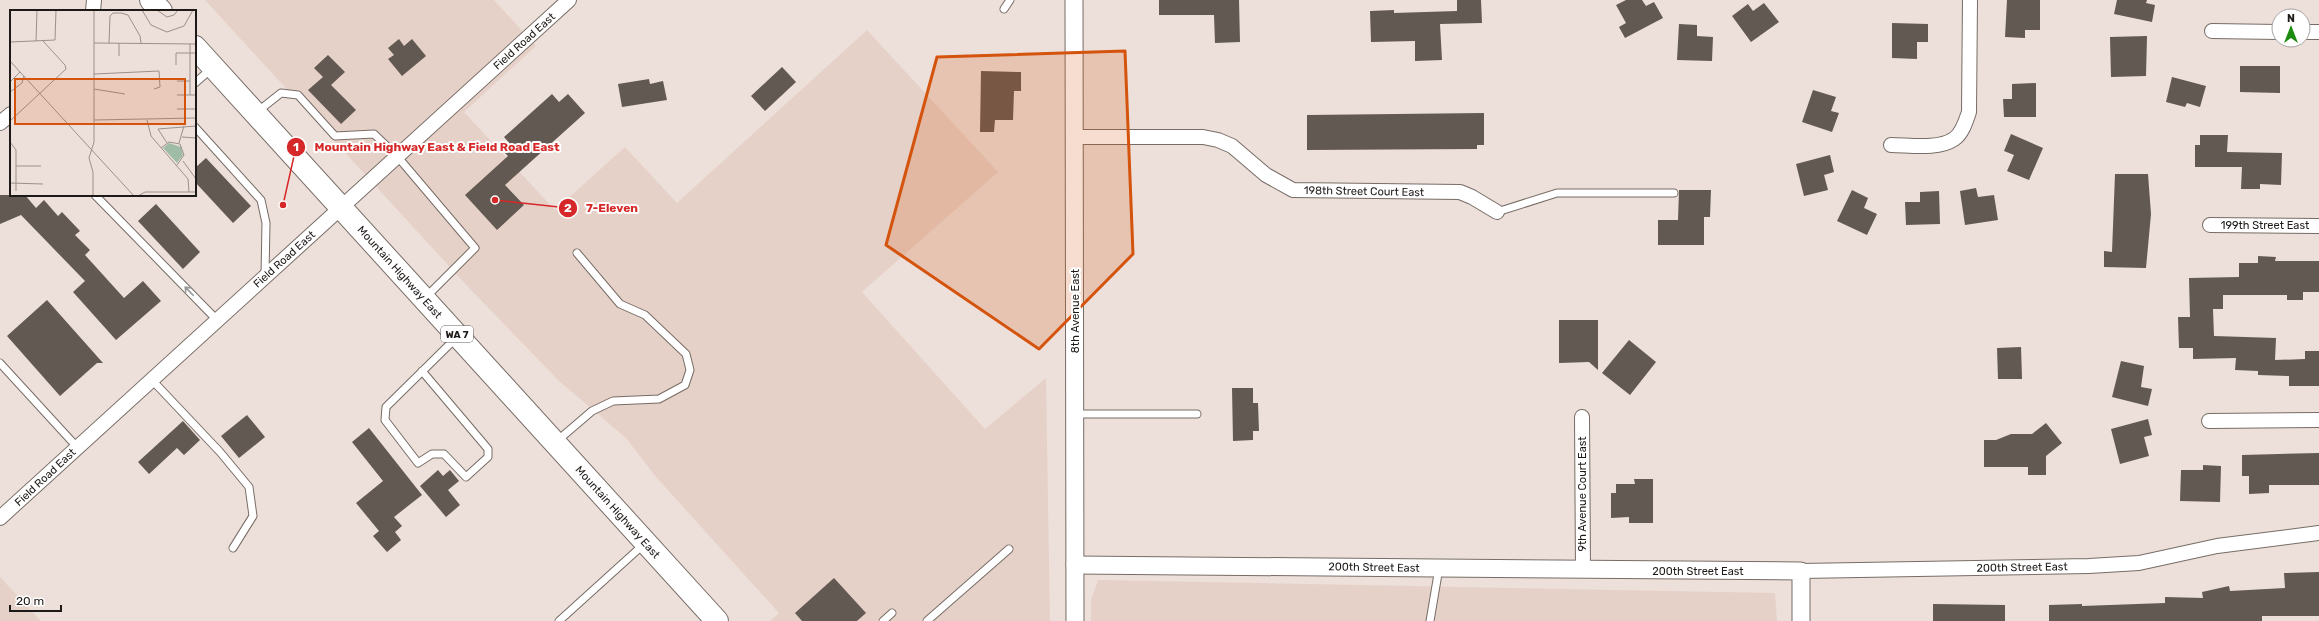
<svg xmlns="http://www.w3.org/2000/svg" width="2319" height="621" font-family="Rubik,sans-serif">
<rect width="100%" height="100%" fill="#ede0da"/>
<g fill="#e6d1c8">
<path d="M205,0H494L536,46L464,112L555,210L625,147L677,203L867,30L998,172L862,292L985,429L1046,378L1050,621H770L779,613L656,477L626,438L559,381L469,288Z"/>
<path d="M0,577L41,621H0Z"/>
<path d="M1098,580L1775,593L1777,621H1091V600Z"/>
</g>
<g fill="#625952">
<path d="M1159,0H1239L1240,42L1215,43L1214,15H1159Z"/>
<path d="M1457,0H1481L1482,23L1440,24L1442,60L1415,61V41L1371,42L1370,11L1394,10V13L1457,11Z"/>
<path d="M1626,0H1642L1646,6L1654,2L1663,18L1625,38L1619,27L1626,23L1616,5Z"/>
<path d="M2007,0H2040V30H2025V38L2005,37Z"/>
<path d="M2117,0H2147L2146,3L2155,5L2152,22L2114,14Z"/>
<path d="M1764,3L1779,22L1751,42L1732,16L1748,4L1753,11Z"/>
<path d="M1892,23L1928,24V42H1917V59L1892,58Z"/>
<path d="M1679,24L1697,25V36L1713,37L1712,61L1677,60Z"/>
<path d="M2147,36L2146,76L2111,77L2110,37Z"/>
<path d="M399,39L404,46L412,39L426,56L402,76L388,59L394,55L388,48Z"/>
<path d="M328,55L345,72L331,85L356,110L341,124L308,90L323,77L314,68Z"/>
<path d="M2240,66H2280V93L2240,92Z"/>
<path d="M782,67L796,82L765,111L751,96Z"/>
<path d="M981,71L1021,72V91H1014L1013,120H995L994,132H980Z"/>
<path d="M2172,77L2206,86L2200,107L2187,103L2185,107L2166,102Z"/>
<path d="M649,79L650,84L663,81L667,100L622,107L618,84Z"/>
<path d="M2036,83V117H2004L2003,99H2012V84Z"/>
<path d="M1813,90L1836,97L1831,111L1839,113L1832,132L1802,122Z"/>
<path d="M552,94L559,102L568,94L585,113L505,185L524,205L497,230L465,195L508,156L505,153L512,146L504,137Z"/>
<path d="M1484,113V145H1477V149L1307,150V115Z"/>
<path d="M2011,134L2043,148L2029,180L2007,171L2014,155L2004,151Z"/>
<path d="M2200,135H2228L2227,152L2282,153L2281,185L2260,184V189H2241L2242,167H2195V145H2200Z"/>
<path d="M1830,155L1834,172L1824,175L1828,190L1804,196L1796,164Z"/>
<path d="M206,158L251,206L233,223L195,182V168Z"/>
<path d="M2115,174H2148L2151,214L2146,268L2104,267V251L2112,252Z"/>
<path d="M1976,188L1978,197L1994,195L1998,220L1965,225L1960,191Z"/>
<path d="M1679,190H1711L1710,217H1704V245H1658V220H1678Z"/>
<path d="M1852,190L1868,198L1864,208L1877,214L1867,235L1837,221Z"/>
<path d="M1939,191L1940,224L1906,225L1905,202H1920V192Z"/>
<path d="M0,195H25L36,208L44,200L58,216L62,212L80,231L75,235L90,250L85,255L124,298L143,281L161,301L116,340L73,292L85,281L21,215L0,224Z"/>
<path d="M156,204L200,252L183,269L138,221Z"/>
<path d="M2258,256L2276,257L2275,261H2319V292H2303V300H2287V295H2223V309H2213L2214,336L2276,338L2275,360L2305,359V351H2319V386H2289V376L2258,375V371L2235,370L2236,358L2193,359V348H2179L2178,317H2190L2189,278L2239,277V263H2258Z"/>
<path d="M47,300L103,363H97L60,396L7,336Z"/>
<path d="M1559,320H1598V370L1589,362L1559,363Z"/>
<path d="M1629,340L1656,362L1630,395L1602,373Z"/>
<path d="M2021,347L2022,379H1998L1997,348Z"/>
<path d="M2121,361L2144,366L2141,387L2152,389L2148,406L2112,397Z"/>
<path d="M1232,388H1253V403H1258L1259,431H1253V440L1233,441Z"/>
<path d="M247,415L265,437L239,458L221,436Z"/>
<path d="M2148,419L2152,435L2144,437L2149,456L2120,464L2111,429Z"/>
<path d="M183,421L200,440L184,455L177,448L149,474L138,462Z"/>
<path d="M2046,423L2062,443L2046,456V475H2028V467H1984V440H1996L2011,434H2032Z"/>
<path d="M369,428L422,495L394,517L402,526L395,532L401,540L387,552L373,536L379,531L356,503L383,481L352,442Z"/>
<path d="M2319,453V485H2269V493L2249,494V476H2242V455Z"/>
<path d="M2203,465L2221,466L2220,502L2180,501L2181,470H2203Z"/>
<path d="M438,470L443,476L450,470L459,481L448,490L460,505L446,517L420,486Z"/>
<path d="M1634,479H1653V523H1629V517L1611,518V493H1616V484H1635Z"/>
<path d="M2319,572V616H2262V621H2049V605L2082,604V606L2165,603V597L2203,598L2202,592L2229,586L2230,591L2285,588L2284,573Z"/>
<path d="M834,578L866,613L857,621H802L795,613Z"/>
<path d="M1933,604L2005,605V621H1933Z"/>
</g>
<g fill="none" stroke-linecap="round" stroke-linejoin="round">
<g stroke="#776c66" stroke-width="9">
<g id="service">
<path d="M1004,9L1010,0"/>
<path d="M195,83L211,69"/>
<path d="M257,112L281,93L298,95L335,136L374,134L397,156L475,248L426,297"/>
<path d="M195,127L261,200L266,223L265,275"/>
<path d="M95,195L216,319"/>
<path d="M1497,212L1557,193H1674"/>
<path d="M0,363L77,447"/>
<path d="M422,371L488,449V457L466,477L444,454H432L418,463L385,420L386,407L457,337"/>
<path d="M151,379L220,452L249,487L253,516L233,548"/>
<path d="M1075,414H1197"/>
<path d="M557,441L592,411L613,401L659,399L685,385L690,370L686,354L645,315L620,304L577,253"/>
<path d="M559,621L643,545"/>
<path d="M883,621L892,613"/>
<path d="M927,621L1009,549"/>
<path d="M1430,621L1439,568"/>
</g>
</g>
<g stroke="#776c66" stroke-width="16">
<g id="minor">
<path d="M93,11L94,0"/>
<path d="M2212,31L2279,32"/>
<path d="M2303,32H2319"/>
<path d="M0,123L11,114"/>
<path d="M1074,137H1203L1218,140L1232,146L1266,175L1293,190L1460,192L1472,197L1497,212"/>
<path d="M1891,145C1909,145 1938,150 1954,139C1962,134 1966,121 1969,112L1970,0"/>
<path d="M2210,225L2319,226"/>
<path d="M1582,417L1583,570"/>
<path d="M2209,421L2319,420"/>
<path d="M0,518L569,0"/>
<path d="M1801,571L2089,566L2139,563L2217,546L2319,533"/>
</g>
</g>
<g stroke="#776c66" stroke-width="19">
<g id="tertiary">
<path d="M1074,0L1075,621"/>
<path d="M1075,565C1317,565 1559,571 1801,571V621"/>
</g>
</g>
<g stroke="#776c66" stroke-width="24">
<g id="primary">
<path d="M151,0L161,11"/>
<path d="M195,47L717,621"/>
</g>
</g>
<use href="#service" stroke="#fff" stroke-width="7"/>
<use href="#minor" stroke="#fff" stroke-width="14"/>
<use href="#tertiary" stroke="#fff" stroke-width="17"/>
<use href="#primary" stroke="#fff" stroke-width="22"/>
</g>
<defs><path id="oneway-shaft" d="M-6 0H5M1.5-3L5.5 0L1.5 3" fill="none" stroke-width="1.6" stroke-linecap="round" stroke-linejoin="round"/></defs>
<use stroke="#999897" href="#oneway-shaft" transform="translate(189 291) rotate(-134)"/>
<path fill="#d4530d" fill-opacity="0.2" stroke="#d4530d" stroke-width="3" stroke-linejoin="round" d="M1125,51L1133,254L1039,349L886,245L937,57Z"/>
<g text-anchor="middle" stroke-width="4" stroke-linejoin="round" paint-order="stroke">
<rect fill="#fff" stroke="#615e5d" stroke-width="1" x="441" y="326" width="32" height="16" rx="3"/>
<g font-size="10" font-weight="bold" fill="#1d1917">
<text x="457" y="338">WA 7</text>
</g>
<g font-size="11" fill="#1d1917" stroke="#fff">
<text transform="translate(524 41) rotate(-42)" y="4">Field Road East</text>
<text transform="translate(1364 191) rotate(1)" y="4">198th Street Court East</text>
<text x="2265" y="229">199th Street East</text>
<text transform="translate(284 259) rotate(-42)" y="4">Field Road East</text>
<text transform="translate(400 272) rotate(48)" y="4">Mountain Highway East</text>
<text transform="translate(1075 311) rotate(-90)" y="4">8th Avenue East</text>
<text transform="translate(45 477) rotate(-43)" y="4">Field Road East</text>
<text transform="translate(1582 494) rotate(-90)" y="4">9th Avenue Court East</text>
<text transform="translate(618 512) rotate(48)" y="4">Mountain Highway East</text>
<text transform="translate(1374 567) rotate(1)" y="4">200th Street East</text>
<text transform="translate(2022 567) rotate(-1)" y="4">200th Street East</text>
<text x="1698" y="575">200th Street East</text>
</g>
</g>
<g transform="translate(10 10)">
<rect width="186" height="186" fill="#ede0da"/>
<path d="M159,133L171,137L173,145L167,153L153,138Z" fill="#9ebca6"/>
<path fill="none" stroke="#9a908c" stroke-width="1" d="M132,0L141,15L157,22L174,16L183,0M147,0L157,7L164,5L168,0M26,31L27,0M0,32L45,30L46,0M84,33L186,34M99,33L100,6L103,3H111L118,5L130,26L131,33M109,33V46M180,34V85M0,51L124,186M166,55V43H186M84,64L149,61L150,77L144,79M167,71H180M0,72L10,62M84,79L115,84M0,82L12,73L14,66M167,85H186M167,99H186M84,110L186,108M137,110L141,126L178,169L179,182M0,111L56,59L55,55L33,31M172,127L186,128M0,132L6,140V181M157,133L148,119L186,116M169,133L174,116M151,138L159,132L170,134L174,145L167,155M173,151L186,169M6,156H31M0,173L33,174M83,186V162L79,148L84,132V0M128,186L135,182H186"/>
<path fill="#d4530d" fill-opacity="0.15" stroke="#d4530d" stroke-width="2" d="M5,69H175V114H5Z"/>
<rect width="186" height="186" fill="none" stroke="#1d1917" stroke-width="2"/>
</g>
<path fill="none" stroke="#d62828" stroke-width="1.5" d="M283 205L296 147M495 200L568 208"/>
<g fill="#d62828" stroke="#fff" stroke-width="1.5">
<circle cx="283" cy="205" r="4"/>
<circle cx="495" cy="200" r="4"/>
<circle cx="296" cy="147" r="10"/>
<circle cx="568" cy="208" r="10"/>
</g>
<g font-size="12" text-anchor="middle" font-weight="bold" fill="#fff">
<text x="296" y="151">1</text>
<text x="568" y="212">2</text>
</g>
<g font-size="12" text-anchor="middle" font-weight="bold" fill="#d62828" stroke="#fff" stroke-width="4" stroke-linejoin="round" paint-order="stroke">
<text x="437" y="151">Mountain Highway East &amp; Field Road East</text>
<text x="612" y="212">7-Eleven</text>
</g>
<g transform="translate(2291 28)"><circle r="19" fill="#ffffff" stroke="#a5a3a2"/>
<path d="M0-3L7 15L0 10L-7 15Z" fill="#1b8c10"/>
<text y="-6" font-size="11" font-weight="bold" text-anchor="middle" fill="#1d1917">N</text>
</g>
<path d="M10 605v6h51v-6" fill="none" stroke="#1d1917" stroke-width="2"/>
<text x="16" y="605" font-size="12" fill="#1d1917" stroke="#ffffff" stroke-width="3" paint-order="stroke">20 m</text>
</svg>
